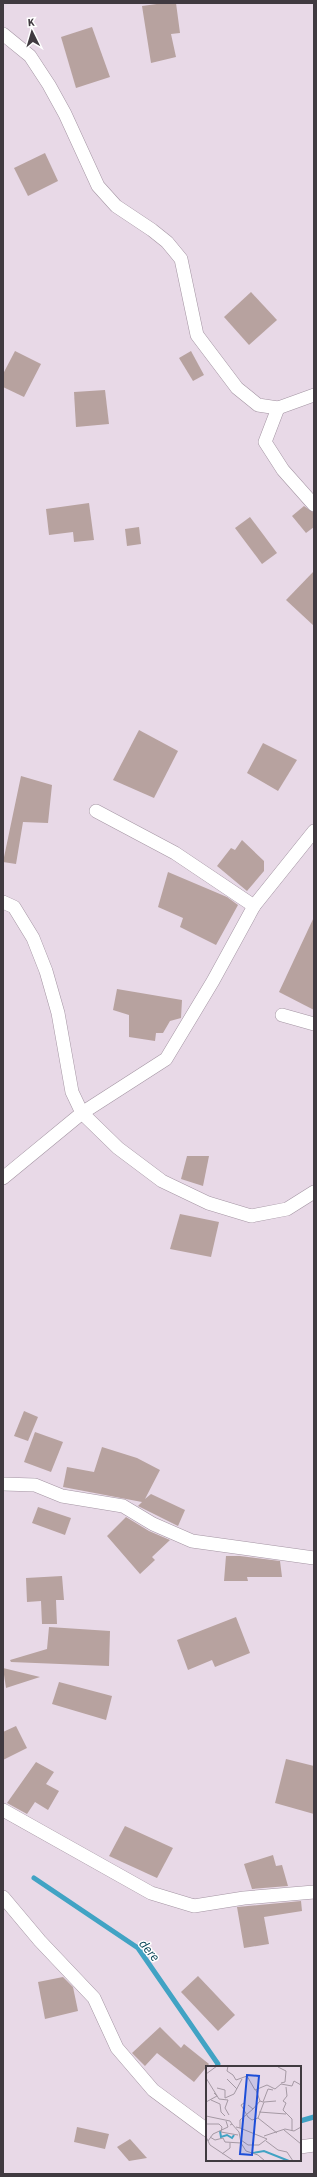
<svg xmlns="http://www.w3.org/2000/svg" width="317" height="2177" font-family="'Source Sans 3',sans-serif">
<rect width="100%" height="100%" fill="#e8d9e7"/>
<g fill="none" stroke-linecap="round" stroke-linejoin="round">
<g stroke="#41a3c4" stroke-width="5">
<path d="M34,1878L138,1948L218,2064L217,2067"/>
<path d="M300,2121L314,2117"/>
</g>
</g>
<g fill="#b7a29f">
<path d="M164,3H176L180,33L171,34L176,57L151,63L142,6Z"/>
<path d="M92,27L110,77L76,88L61,37Z"/>
<path d="M45,153L58,181L28,196L14,168Z"/>
<path d="M251,292L277,320L249,345L224,317Z"/>
<path d="M15,351L41,364L24,397L3,387V374Z"/>
<path d="M191,351L204,375L193,381L179,358Z"/>
<path d="M105,390L109,424L76,427L74,392Z"/>
<path d="M89,503L94,540L74,542L73,532L49,535L46,509Z"/>
<path d="M304,506L314,513V527L306,533L292,516Z"/>
<path d="M250,517L277,553L262,564L235,528Z"/>
<path d="M139,527L141,544L127,546L125,529Z"/>
<path d="M314,571V626L286,600Z"/>
<path d="M139,730L178,751L154,798L113,780Z"/>
<path d="M263,743L297,760L278,791L247,773Z"/>
<path d="M21,776L52,785L48,823L23,822L16,864L3,862Z"/>
<path d="M242,840L264,861V871L247,891L217,866L231,848L235,850Z"/>
<path d="M168,872L227,897L238,905L216,945L180,927L183,918L158,907Z"/>
<path d="M314,917V1010L279,992Z"/>
<path d="M117,989L182,1000L181,1018L170,1021L163,1033H156L155,1041L129,1037V1015L113,1010Z"/>
<path d="M187,1156H209L203,1186L181,1179Z"/>
<path d="M180,1214L219,1222L211,1257L170,1249Z"/>
<path d="M24,1411L38,1417L28,1441L14,1436Z"/>
<path d="M35,1432L63,1442L51,1472L24,1462Z"/>
<path d="M102,1447L137,1458L160,1470L145,1499L151,1494L185,1510L178,1526L138,1506L142,1502L63,1487L67,1467L94,1472Z"/>
<path d="M38,1507L71,1518L65,1535L32,1523Z"/>
<path d="M126,1517L149,1531L170,1540L152,1557L155,1560L140,1574L107,1536Z"/>
<path d="M226,1556H240L280,1561L282,1577H247L248,1581H224Z"/>
<path d="M62,1576L64,1600H56L57,1624H42L41,1601L27,1602L26,1578Z"/>
<path d="M236,1617L250,1653L215,1667L212,1660L188,1670L177,1640Z"/>
<path d="M49,1627L110,1631L109,1666L11,1662L10,1660L47,1649Z"/>
<path d="M3,1668L40,1677L6,1688Z"/>
<path d="M59,1682L112,1696L106,1720L52,1704Z"/>
<path d="M16,1726L27,1748L3,1760V1732Z"/>
<path d="M286,1759L314,1766V1814L275,1803Z"/>
<path d="M36,1762L54,1772L46,1784L59,1791L48,1810L35,1802L27,1814L7,1803Z"/>
<path d="M125,1826L173,1848L157,1878L109,1856Z"/>
<path d="M273,1855L276,1866L282,1865L288,1886L252,1889L244,1864Z"/>
<path d="M301,1901L302,1911L264,1917L269,1944L244,1948L237,1907Z"/>
<path d="M198,1976L235,2015L218,2031L181,1992Z"/>
<path d="M63,1977L73,1987L78,2011L45,2019L38,1982Z"/>
<path d="M160,2027L181,2048L184,2044L209,2064L194,2082L157,2053L145,2066L132,2053Z"/>
<path d="M77,2127L109,2134L105,2149L74,2142Z"/>
<path d="M130,2139L147,2158L129,2161L117,2147Z"/>
</g>
<g fill="none" stroke-linecap="round" stroke-linejoin="round">
<g stroke="#a495a3" stroke-width="14">
<g id="street">
<path d="M3,34L30,56L49,85L65,114L98,186L116,206L152,230L167,242L181,259L197,335L237,388L258,405L278,408L314,395"/>
<path d="M278,408L265,442L283,470L314,505"/>
<path d="M3,902L14,907L33,938L46,971L58,1013L72,1092L82,1113L118,1148L162,1181L208,1203L251,1216L287,1209L314,1192"/>
<path d="M254,906L314,831"/>
<path d="M282,1015L314,1024"/>
<path d="M3,1178L82,1113L166,1059L213,981L254,906L175,853L96,811"/>
<path d="M3,1484L35,1485L62,1496L123,1506L153,1524L192,1541L314,1558"/>
<path d="M3,1810L151,1893L194,1906L244,1898L314,1892"/>
<path d="M3,1897L40,1941L94,1998L117,2048L153,2090L207,2130"/>
<path d="M300,2147L314,2145"/>
</g>
</g>
<use href="#street" stroke="#fff" stroke-width="13"/>
</g>
<g text-anchor="middle" stroke-width="3" stroke-linejoin="round" paint-order="stroke">
<g font-size="13" font-style="italic" fill="#054153" stroke="#fff">
<text transform="translate(150 1950) rotate(50)" y="5">dere</text>
</g>
</g>
<g transform="translate(206 2066)">
<rect width="95" height="95" fill="#e8d9e7"/>
<path fill="none" stroke="#41a3c4" stroke-width="2" d="M14,65L15,71L21,69L26,72L28,69M47,87L58,85L83,95"/>
<path fill="none" stroke="#a599a4" stroke-width="1" d="M22,0L21,5L27,9L30,14L41,10L49,24L61,19L69,23L75,18L86,20L88,15L95,19M72,1L80,5L79,16L75,17M0,8L11,0M0,12L13,33L22,34L19,42L23,49M21,13L31,23M80,21L81,30L77,35L80,37L77,44L86,53V65M11,22L19,24V32L28,28L36,13M5,34L14,38L15,46L19,50M54,35L57,36L62,23L67,24M0,36L11,30L8,27M38,37L35,39L42,51L46,54L52,52M47,43L54,35L50,24M53,46L80,48M0,50L24,55L26,58M52,52L58,36L70,35M52,52L71,67M0,58H13L16,61L15,66L32,69M24,59L26,58L33,66L35,77L40,85L52,89L59,95M30,61L34,62V54L47,43L42,39M34,62L61,73L53,79H42L35,74M78,64L95,78M58,70L79,63L88,65L95,61M0,71L4,79L28,95M4,71L9,74L17,72L19,76L35,77M2,75L7,68L22,61L20,55M60,75L72,84L81,86L87,95M16,88L24,82V77"/>
<path fill="#1d4ed8" fill-opacity="0.15" stroke="#1d4ed8" stroke-width="2" d="M41,9L53,10L46,89L34,88Z"/>
<rect width="95" height="95" fill="none" stroke="#403a40" stroke-width="2"/>
</g>
<rect width="317" height="2177" fill="none" stroke="#403a40" stroke-width="8"/>
<g transform="translate(32 32) rotate(355)" stroke="#ffffff" stroke-width="3" paint-order="stroke">
<path d="M0-3L7 15L0 10L-7 15Z" fill="#403a40"/>
<text y="-6" font-size="11" font-weight="bold" text-anchor="middle" fill="#403a40">K</text>
</g>
</svg>
